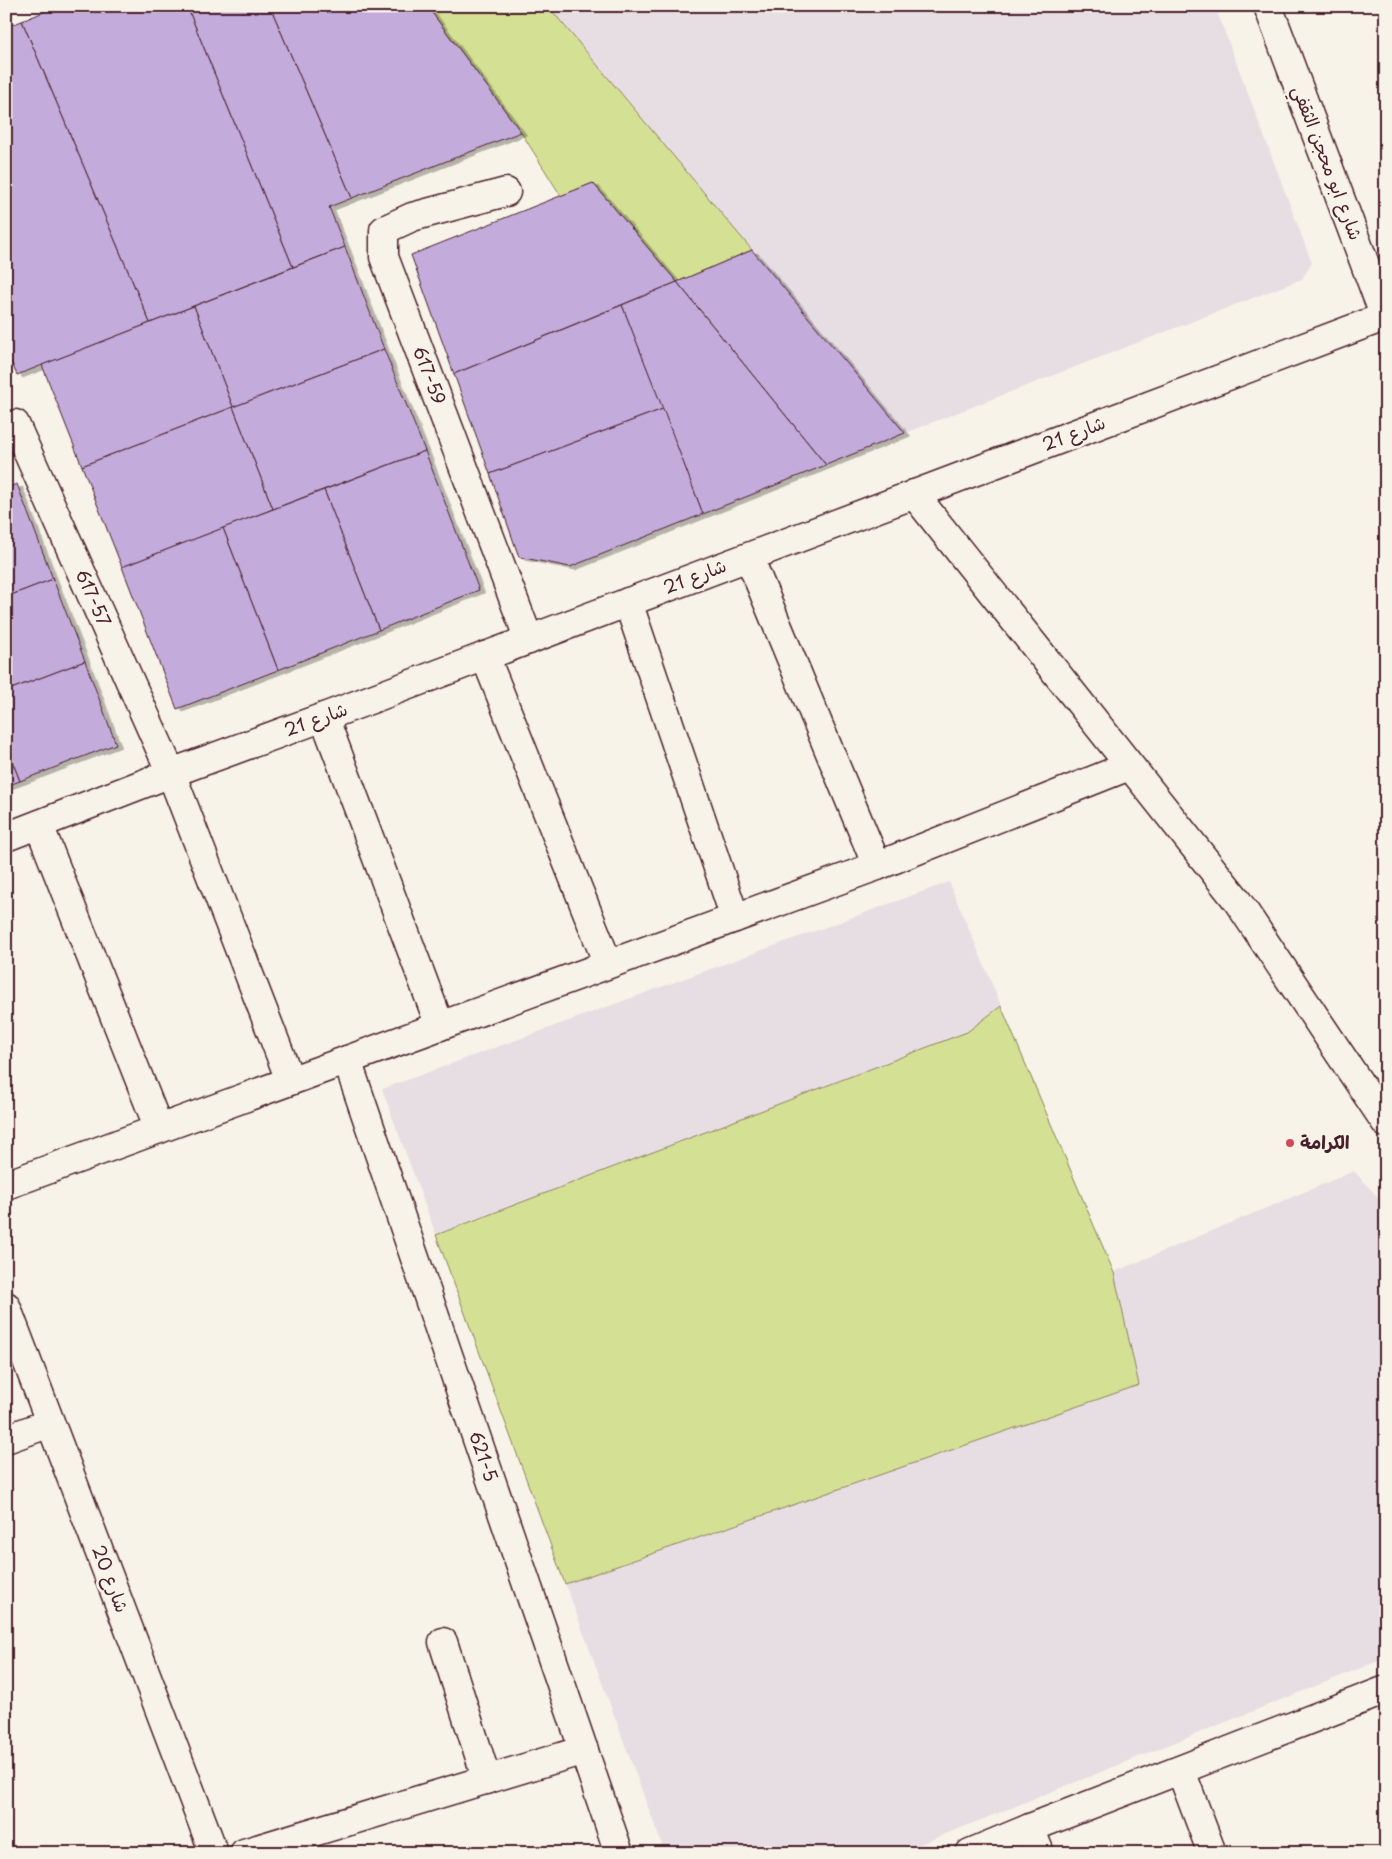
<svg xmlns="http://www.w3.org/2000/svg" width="1392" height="1859" font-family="'Playpen Sans','Playpen Sans Arabic',sans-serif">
<defs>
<filter id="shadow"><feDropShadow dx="5.5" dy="3" stdDeviation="0" flood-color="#0004"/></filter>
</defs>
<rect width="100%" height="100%" fill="#f7f3e8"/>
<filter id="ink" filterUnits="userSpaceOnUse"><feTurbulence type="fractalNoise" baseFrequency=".02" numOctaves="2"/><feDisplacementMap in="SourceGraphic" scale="10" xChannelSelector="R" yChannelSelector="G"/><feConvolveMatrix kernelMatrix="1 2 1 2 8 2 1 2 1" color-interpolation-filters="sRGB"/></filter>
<g filter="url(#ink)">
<g fill="#e7dee4">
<path d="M548,6H1215L1312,263L1302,279L905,433Z"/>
<path d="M949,882L1114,1272L1354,1171L1386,1206V1658L898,1853H665L382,1089Z"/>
</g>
<g fill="#d4e194" stroke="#8f8060">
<path d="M427,6H548L752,250L677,282L593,183L561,196L521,132Z"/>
<path d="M1001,1006L1114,1273L1139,1385L565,1584L436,1235L967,1032Z"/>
</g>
<g fill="#c3acdb" stroke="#4a1f2b" filter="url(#shadow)">
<path d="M58,6H187L293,267L150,323L22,21Z"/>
<path d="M187,6H270L352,198L329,207L345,247L293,267Z"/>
<path d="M270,6H427L521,132L352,198Z"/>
<path d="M22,21L150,323L17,375L6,350V27Z"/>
<path d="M593,183L677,282L454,374L411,255Z"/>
<path d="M345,247L384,349L233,407L194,306Z"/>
<path d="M752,250L905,433L826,465L677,282Z"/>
<path d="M677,282L826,465L703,514L622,305Z"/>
<path d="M622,305L663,409L490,474L454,374Z"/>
<path d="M194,306L233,407L82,466L42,365Z"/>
<path d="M384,349L425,451L273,509L233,407Z"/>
<path d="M233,407L273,509L122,567L82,466Z"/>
<path d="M663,409L703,514L570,567L519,557L490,474Z"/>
<path d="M425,451L479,590L379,630L324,490Z"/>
<path d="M17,484L53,579L6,597V488Z"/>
<path d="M324,490L379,630L278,670L223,528Z"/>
<path d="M223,528L278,670L177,709L122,567Z"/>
<path d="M53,579L85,661L6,691V597Z"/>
<path d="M85,661L116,744L20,781L6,746V691Z"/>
<path d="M6,746L20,781L6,786Z"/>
</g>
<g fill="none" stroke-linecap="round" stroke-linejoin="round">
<g stroke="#4a1f2b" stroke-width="31">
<g id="minor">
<path d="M1268,6L1386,320"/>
<path id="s1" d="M506,192L412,217L384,230V257L529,640"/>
<path id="s2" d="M6,427L15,424L171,773L290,1080"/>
<path d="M914,494L1236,899L1386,1123"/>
<path d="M749,557L877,866"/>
<path d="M628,602L735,918"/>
<path d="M485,656L608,964"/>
<path d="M324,717L440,1026"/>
<path d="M39,825L159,1129"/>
<path d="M6,837L171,773L324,717L1384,317"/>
<path id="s3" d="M347,1060L619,1853"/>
<path d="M6,1185L877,866L1129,766"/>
<path d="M6,1306L214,1853"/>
<path d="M6,1439L50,1423"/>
<path d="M443,1642L487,1780"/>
<path d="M1181,1771L1212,1853"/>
<path d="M1030,1828L1040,1853"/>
<path d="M244,1853L584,1750"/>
<path d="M970,1853L1030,1828L1386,1690"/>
</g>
</g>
<use href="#minor" stroke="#f7f3e8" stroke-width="28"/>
</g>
</g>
<circle fill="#d1495b" stroke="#f7f3e8" stroke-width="2" cx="1290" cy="1143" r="5"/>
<g text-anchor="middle" stroke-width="5" stroke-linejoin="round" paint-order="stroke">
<g font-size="18" fill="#4a1f2b" stroke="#f7f3e8">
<text transform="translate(1327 163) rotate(69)" y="6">شارع ابو محجن الثقفي</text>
<text dy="6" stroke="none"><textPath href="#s1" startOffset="282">617-59</textPath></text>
<text transform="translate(1074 434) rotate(-21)" y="6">شارع 21</text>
<text transform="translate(695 577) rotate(-21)" y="6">شارع 21</text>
<text dy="6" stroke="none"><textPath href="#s2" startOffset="200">617-57</textPath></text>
<text transform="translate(316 720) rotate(-20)" y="6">شارع 21</text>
<text dy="6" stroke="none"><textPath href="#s3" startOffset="419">621-5</textPath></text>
<text transform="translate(110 1579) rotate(69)" y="6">شارع 20</text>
</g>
<g font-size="18" font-weight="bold" fill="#4a1f2b" stroke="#f7f3e8" text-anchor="start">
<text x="1300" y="1149">الكرامة</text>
</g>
</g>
<rect width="1392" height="1859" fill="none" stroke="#f7f3e8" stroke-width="25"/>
<rect x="12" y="12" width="1367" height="1834" fill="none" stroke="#4a1f2b" stroke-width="2" filter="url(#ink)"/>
</svg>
